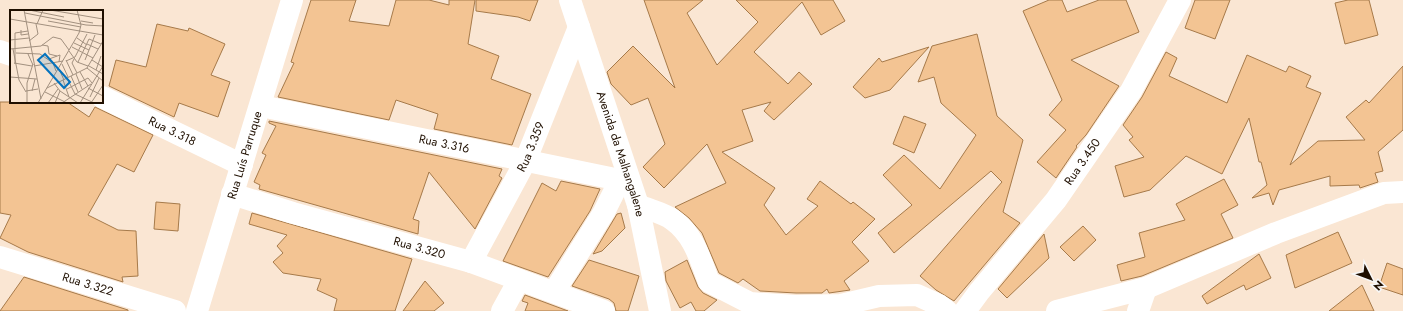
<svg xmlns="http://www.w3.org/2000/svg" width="1403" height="311" font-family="Jost,sans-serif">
<rect width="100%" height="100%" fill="#fae6d3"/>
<g fill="#f3c493" stroke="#a67a4a">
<path d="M311,0H356L349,21L389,26L396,0H429L449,5V0H475L468,44L499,56L491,79L531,94L512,145L434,129L438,114L396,100L389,120L278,97L294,63L291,62Z"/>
<path d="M476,0H538L530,21L518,17L476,11Z"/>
<path d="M644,0H703L687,13L717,65L758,22L736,0H833L845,21L821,35L802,2L754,52L788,84L799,72L812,84L774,120L764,111L771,102L742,110L753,141L722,152L775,188L764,205L786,235L818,206L807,199L820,181L851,204L853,202L875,219L852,242L869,261L844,281L850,290L829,293L827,289L822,293H796L760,291L743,279L738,283L719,273L702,233L689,218L675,207L726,183L707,144L664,188L643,167L665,144L648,98L631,105L611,84L607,72L633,46L675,88Z"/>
<path d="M1049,0H1062L1067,12L1099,0H1126L1139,32L1071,60L1119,86L1086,135L1076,146L1077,147L1056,178L1037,162L1066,130L1049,115L1062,100L1023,11Z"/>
<path d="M1195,0H1230L1215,39L1185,28Z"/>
<path d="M1348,0H1369L1378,35L1345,44L1335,3Z"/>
<path d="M157,24L188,31L189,28L225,44L211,75L230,82L218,117L179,103L174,117L109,86L116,60L146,67Z"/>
<path d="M977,34L997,116L1023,140L1003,212L1020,223L954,301L936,290L920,276L1002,182L991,171L894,253L878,233L912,205L883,175L904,155L940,189L976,135L941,103L934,77L918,82L932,46Z"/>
<path d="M929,47L890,90L865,98L853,87L879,58L882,62Z"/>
<path d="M1166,52L1177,58L1169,76L1227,103L1247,55L1286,72L1289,66L1311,76L1306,87L1321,93L1290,165L1318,141L1365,140L1346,117L1366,100L1369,103L1403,66V130L1378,152L1383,171L1375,173L1378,182L1360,188L1359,185L1330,186V176L1279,190L1273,205L1269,193L1252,198L1267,185L1261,162H1259L1249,118L1222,174L1186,156L1150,190L1124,197L1115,166L1144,157L1129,140L1133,137L1123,125L1142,97Z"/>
<path d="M0,102H67L89,117L95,107L153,135L134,172L117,164L88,215L118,230L136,231L138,276L122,277L123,282L28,252L0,238L11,215L0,213Z"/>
<path d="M904,116L926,124L914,153L893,144Z"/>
<path d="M269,121L502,169L499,176L502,178L475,229L429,172L413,219L419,221L418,234L259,189L260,185L254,182L266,155L262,153L276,126L269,123Z"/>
<path d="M1224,179L1238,205L1221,214L1233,238L1142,276L1121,281L1117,265L1145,257L1139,233L1185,220L1176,204Z"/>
<path d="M561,181L600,189L590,211L548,277L503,261L542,183L556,191Z"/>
<path d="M156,202L180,204L178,231L154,229Z"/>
<path d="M252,213L412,259L395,311H334L337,299L317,290L321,279L283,273L273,262L283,253L277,246L287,235L249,224Z"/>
<path d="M621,213L625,228L602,251L593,254L617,214Z"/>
<path d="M1083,226L1096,240L1074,261L1060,247Z"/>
<path d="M1338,232L1352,263L1295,288L1286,255Z"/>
<path d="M1044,234L1049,258L1007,298L998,289Z"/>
<path d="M1259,254L1271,278L1246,290L1244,285L1207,304L1202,296Z"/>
<path d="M589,260L639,276L628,311H616L614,303L609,299L572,286Z"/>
<path d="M687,260L698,287L703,293L717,300L704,311H696L691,302L680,308L666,281L665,272Z"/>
<path d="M1387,263L1403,269V295L1379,287Z"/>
<path d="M24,277L128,310V311H0Z"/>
<path d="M425,281L444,303L434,311H403Z"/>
<path d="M1362,285L1374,311H1329Z"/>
<path d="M525,295L568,311H525L528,303L522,301Z"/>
</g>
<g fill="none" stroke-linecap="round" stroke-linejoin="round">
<g stroke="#fff" stroke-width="22">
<path id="s1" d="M570,0L638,205L660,311"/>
<path d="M0,51L11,55"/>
<path id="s2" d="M102,97L242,165"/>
<path id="s3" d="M261,106L620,180L628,179"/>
<path id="s4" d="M232,194L293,213L471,262L604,311"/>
<path d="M638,205C649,210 664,213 673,220C694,235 700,259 709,282L750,303L796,306L841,305L879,296L917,295L939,305L947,311"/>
<path id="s5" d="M0,257L175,311"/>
<path id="s6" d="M471,262L525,162L579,27"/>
<path d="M554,292L604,212L620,180"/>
<path id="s7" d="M197,311L292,0"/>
<path d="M502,311L519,280"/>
<path id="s8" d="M965,311L979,292L1056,200L1131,91L1180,0"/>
<path d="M1057,311L1146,288L1276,233L1384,193L1403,192"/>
<path d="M1138,311L1146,288"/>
</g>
</g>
<g text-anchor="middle" stroke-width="3" stroke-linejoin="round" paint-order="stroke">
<g font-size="12" fill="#1f0f00" stroke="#f7f7f7">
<text dy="4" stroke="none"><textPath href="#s2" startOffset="78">Rua 3.318</textPath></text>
<text dy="4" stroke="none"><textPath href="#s3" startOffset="187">Rua 3.316</textPath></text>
<text dy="4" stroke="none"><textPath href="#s6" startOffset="130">Rua 3.359</textPath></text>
<text dy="4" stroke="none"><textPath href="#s1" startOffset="162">Avenida da Malhangalene</textPath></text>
<text dy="4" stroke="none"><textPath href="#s7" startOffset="163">Rua Luís Parruque</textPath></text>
<text dy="4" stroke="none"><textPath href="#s8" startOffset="190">Rua 3.450</textPath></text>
<text dy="4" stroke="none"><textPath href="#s4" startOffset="195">Rua 3.320</textPath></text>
<text dy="4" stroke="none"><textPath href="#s5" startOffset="92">Rua 3.322</textPath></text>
</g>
</g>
<g transform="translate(10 10)">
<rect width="93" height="93" fill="#fae6d3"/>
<path fill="none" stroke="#a2907f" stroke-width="1" d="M14,0L31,89M19,0L54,7M40,0L93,9M67,0L71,15L69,23M15,3L76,15L93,16M0,9L93,25M38,11L71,17M71,11L83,13M27,14L33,0M11,20V25L18,24M0,24V9M67,28L77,35M0,30L19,28M19,31L28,24L26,14M64,33L79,40M77,34L88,39M32,35L38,36L39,44L47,46M62,37L83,48M0,39L31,36L43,27L51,29L59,40M3,39L9,70L16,82M59,41L67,52L78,56M6,43L30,44L43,53L46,61M18,44L23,55M39,49L50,45L49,52M64,49L62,53L67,63M56,50L63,65M75,50L85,25M82,50L93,57M56,51L65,47L77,24M68,52L79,29L91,34M4,53L22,56M5,54V23L18,21M52,54L58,67M24,56L53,51M79,56L93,64M77,58L93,71M49,59L54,70M86,60L91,46M70,62L78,76M66,64L72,79M61,66L68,82M0,67L27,69M57,68L65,84M53,70L59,87M44,73L50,81L68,93M37,78L77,58L93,31M78,78L93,86M57,79L78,68L82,73M16,81L28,79M22,81L25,69M35,82L57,93M65,84L82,92M80,87L89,68M17,93V73L23,54M28,93L69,23M38,93L48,79M45,93L50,81M52,93L81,74M70,93L93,56M81,93L93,75"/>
<path fill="#0573be" fill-opacity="0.15" stroke="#0573be" stroke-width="2" d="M35,44L60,72L54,78L28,50Z"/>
<rect width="93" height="93" fill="none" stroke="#1f0f00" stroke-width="2"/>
</g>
<g transform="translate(1371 279) rotate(132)" stroke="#f7f7f7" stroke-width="3" paint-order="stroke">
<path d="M0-3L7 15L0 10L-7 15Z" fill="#1f0f00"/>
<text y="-6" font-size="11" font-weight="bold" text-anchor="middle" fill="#1f0f00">N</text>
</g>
</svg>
